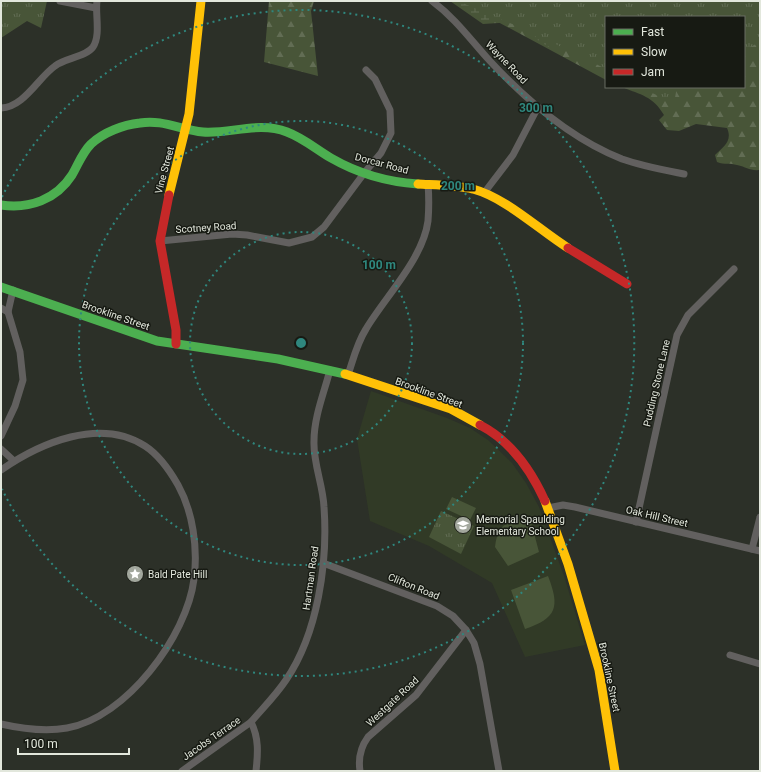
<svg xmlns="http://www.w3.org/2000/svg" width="761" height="772" font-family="Roboto,sans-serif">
<defs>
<pattern id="forest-firs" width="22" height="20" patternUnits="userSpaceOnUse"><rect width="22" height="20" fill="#485538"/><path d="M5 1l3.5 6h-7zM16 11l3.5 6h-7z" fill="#626d54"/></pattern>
<pattern id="wetland-marsh" width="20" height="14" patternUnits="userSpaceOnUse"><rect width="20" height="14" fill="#485538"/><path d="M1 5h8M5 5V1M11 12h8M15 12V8" fill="none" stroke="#626d54"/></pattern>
<pattern id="park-tufts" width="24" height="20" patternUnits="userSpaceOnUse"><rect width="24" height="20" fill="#485538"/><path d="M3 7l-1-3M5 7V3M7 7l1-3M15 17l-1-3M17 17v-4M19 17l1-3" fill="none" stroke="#626d54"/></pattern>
</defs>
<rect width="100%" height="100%" fill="#2c3028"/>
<path fill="#313a26" d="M371,391L447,418L470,428L488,440L512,463L526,483L539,507L564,576L585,645L525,657L492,583L429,546L370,521L357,439Z"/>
<g fill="#485538">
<path d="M452,497L476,508L470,520L446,509Z"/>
<path d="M530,518L539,552L508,566L495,547C498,522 507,522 530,518Z"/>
<path d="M548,576C560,607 557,618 525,629L511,590Z"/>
</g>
<g fill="url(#forest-firs)">
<path d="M269,1H314L311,11L318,76L264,62Z"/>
<path d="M459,1H760V170C749,171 747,167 737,165C730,163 725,165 717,162L715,155C723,147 733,141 727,128L696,124L679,131L667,130L659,120L664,115C653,96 641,95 622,87H744V17H606V80Z"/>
</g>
<path fill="url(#wetland-marsh)" d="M450,1H547L560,44L558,48L554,50L539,41L527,27L513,22L483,24Z"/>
<g fill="url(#park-tufts)">
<path d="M1,1H47L41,28L27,21L1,38Z"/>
<path d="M458,1H760V42L744,50V17H606V69L533,33Z"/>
<path d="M639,87H677L674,103Z"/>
<path d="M441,511L474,526L461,554L429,537Z"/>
</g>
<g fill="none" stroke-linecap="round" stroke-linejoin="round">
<g stroke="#62605f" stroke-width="7">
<path d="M60,1L96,8"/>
<path d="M432,1C455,18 470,39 489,60C526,100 571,139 622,159C642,166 664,170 684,174"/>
<path d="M1,108C24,107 38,78 55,66C65,58 86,57 93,47C101,35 95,14 97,1"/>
<path d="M484,193L513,155L538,107"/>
<path d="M160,241L232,234L247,235L289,243L312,237L324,227L365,172L381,153L391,133L390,110L375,79L366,70"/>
<path d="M1,308L8,312"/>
<path d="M348,375C353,360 357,343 366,329C385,297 423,259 428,221C429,208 429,196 428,184"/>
<path d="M1,436L15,406L23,380L20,352L8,312L13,290"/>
<path d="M1,449L14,461"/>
<path d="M1,470C40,443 100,417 145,446C159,455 170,471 178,485C193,512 198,548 194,579C187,636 126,718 67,728C45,732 23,729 1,724"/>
<path d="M548,508L563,505L575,507L760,551"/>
<path d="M636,522L677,335L688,315L734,269"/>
<path d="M752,549L760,517"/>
<path d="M323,563L437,606L453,616L466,630L474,643L480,664L499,771"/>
<path d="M730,655L760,664"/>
<path d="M182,771L251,722"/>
<path d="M256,771C258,753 259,738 251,722C263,708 276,695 286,680C318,633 328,562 324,507C323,485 313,463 314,441C314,417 324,393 330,370"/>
<path d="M360,771C358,758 360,748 368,737L416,695L466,630"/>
</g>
<g stroke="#4caf50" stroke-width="9">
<path d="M1,205C29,209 56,200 72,175C78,165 82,153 91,144C104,132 123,125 140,123C162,119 181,130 203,132C231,134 259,121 287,132C303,138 316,149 331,158C357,173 388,182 418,184"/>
<path d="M1,287L157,341L278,359L345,374"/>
</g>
<g stroke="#ffc107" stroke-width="9">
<path d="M418,184C436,185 455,185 473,189C506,198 538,229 568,248"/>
<path d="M169,195L189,114L201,1"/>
<path d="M345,374L451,409L480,425"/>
<path d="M545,501L568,564L599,670L615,771"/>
</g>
<g stroke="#c62828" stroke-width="9">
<path d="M169,195L160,241L176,330V344"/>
<path d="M568,248L627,284"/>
<path d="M480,425C511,441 531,470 545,501"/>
</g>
</g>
<g fill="none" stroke="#2f877e" stroke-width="2" stroke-dasharray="2 4">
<circle cx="301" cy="343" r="111"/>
<circle cx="301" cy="343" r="222"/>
<path d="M2 197A333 333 0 1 1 2 489"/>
</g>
<defs>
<g id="school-disc" transform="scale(0.9)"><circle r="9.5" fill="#a2a79d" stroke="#171a13"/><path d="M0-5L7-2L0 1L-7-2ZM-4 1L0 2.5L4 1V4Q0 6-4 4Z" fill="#fff"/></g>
<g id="sight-disc" transform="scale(0.9)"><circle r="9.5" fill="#a2a79d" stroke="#171a13"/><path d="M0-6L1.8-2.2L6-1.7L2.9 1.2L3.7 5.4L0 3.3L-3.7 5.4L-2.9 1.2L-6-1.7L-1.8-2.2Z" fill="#fff"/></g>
</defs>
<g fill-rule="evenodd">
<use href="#school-disc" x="463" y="525"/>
<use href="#sight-disc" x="135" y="574"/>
</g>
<g text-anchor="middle" stroke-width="3" stroke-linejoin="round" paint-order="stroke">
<g font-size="10" fill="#e2e7dc" stroke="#171a13">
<text transform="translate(507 62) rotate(46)" y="4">Wayne Road</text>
<text transform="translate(382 163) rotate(15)" y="4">Dorcar Road</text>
<text transform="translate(164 170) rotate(-75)" y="4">Vine Street</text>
<text transform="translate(206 227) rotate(-4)" y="4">Scotney Road</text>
<text transform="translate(116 315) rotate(19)" y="4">Brookline Street</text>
<text transform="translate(656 383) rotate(-77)" y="4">Pudding Stone Lane</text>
<text transform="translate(429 392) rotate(20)" y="4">Brookline Street</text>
<text transform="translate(657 516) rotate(13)" y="4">Oak Hill Street</text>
<text transform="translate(310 578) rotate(-82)" y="4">Hartman Road</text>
<text transform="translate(414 586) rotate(22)" y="4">Clifton Road</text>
<text transform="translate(610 677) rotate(78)" y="4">Brookline Street</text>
<text transform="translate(392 701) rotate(-43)" y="4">Westgate Road</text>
<text transform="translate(211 738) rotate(-35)" y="4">Jacobs Terrace</text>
</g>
<g font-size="10" fill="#e2e7dc" stroke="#171a13" text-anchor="start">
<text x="476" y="523">Memorial Spaulding<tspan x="476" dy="12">Elementary School</tspan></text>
<text x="148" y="578">Bald Pate Hill</text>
</g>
</g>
<circle cx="301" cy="343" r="6" fill="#2f877e" stroke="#171a13" stroke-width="2"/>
<g font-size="12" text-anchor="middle" font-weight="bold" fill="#2f877e" stroke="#171a13" stroke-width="3" stroke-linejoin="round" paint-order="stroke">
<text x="536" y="112">300 m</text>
<text x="458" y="190">200 m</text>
<text x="379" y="269">100 m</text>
</g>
<rect width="761" height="772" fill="none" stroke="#e2e7dc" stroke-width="4"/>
<rect x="605" y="16" width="140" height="72" fill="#171a13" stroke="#686c63"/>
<rect x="613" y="29" width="20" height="6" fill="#4caf50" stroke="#686c63"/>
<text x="641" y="36" font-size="12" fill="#e2e7dc">Fast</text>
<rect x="613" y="49" width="20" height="6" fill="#ffc107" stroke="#686c63"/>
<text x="641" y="56" font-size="12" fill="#e2e7dc">Slow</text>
<rect x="613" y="69" width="20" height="6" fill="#c62828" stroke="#686c63"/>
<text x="641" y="76" font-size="12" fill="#e2e7dc">Jam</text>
<path d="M18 748v6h111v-6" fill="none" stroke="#e2e7dc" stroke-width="2"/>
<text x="24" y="748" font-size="12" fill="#e2e7dc" stroke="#171a13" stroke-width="3" paint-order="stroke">100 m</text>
</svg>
